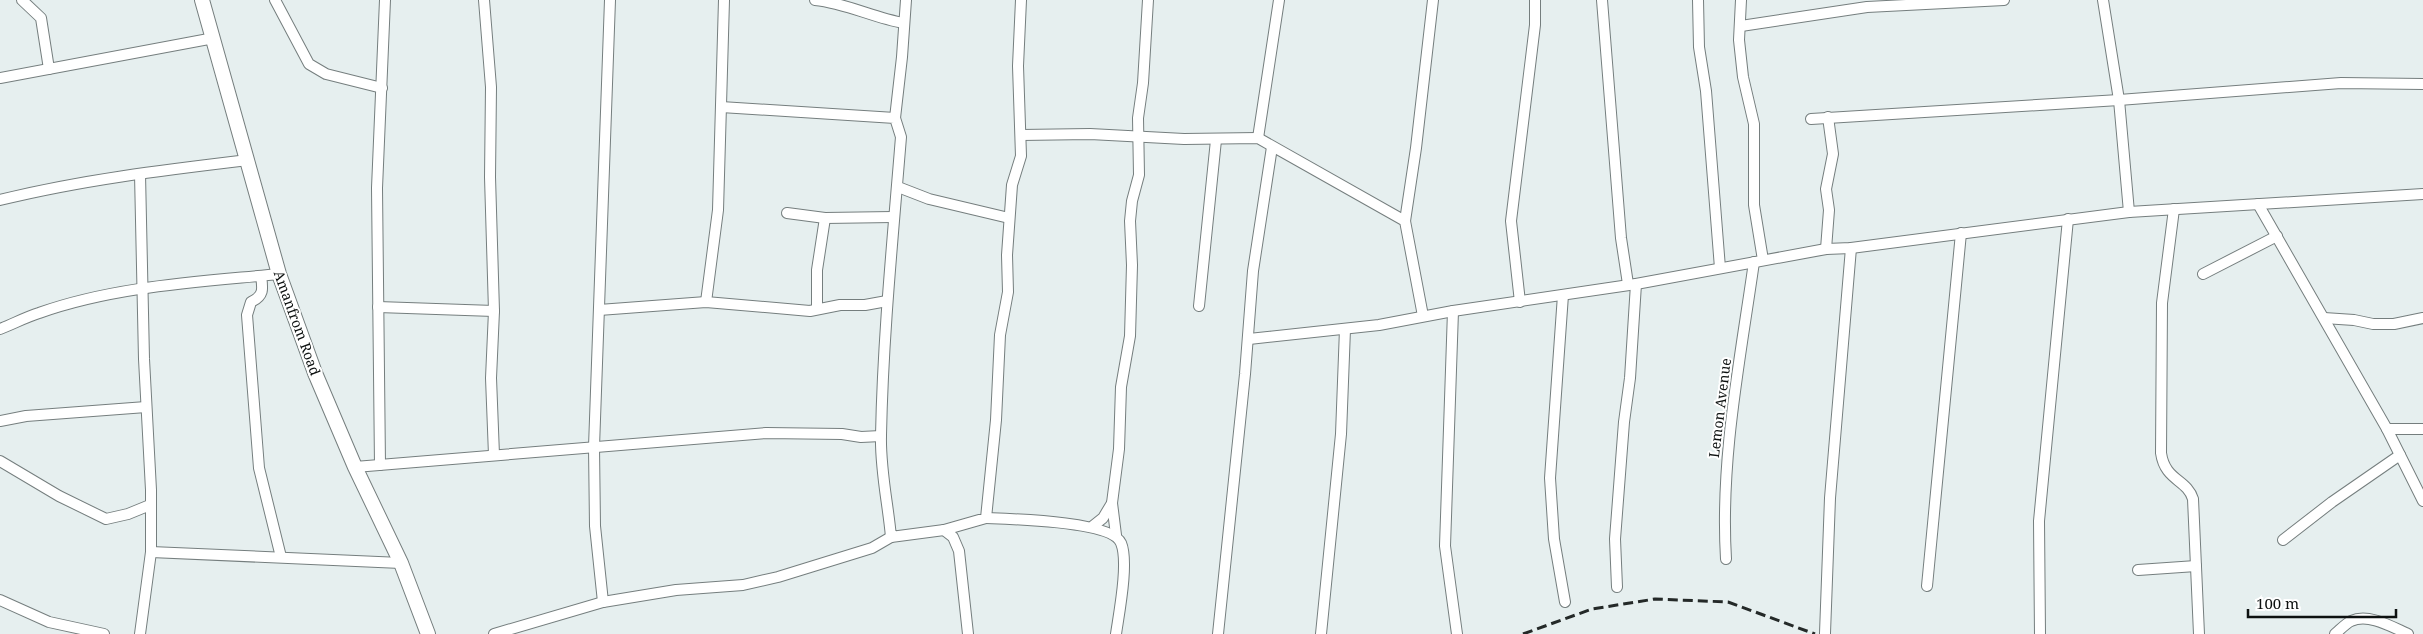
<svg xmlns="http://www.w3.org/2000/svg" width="2423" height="634" font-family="'Noto Serif',serif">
<rect width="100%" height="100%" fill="#e6efef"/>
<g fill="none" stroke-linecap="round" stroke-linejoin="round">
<g stroke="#757e7e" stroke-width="12">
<g id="street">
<path d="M22,0L41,18L49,69"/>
<path d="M275,0L309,64L326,74L382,88"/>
<path d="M484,0L491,87L490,177L494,311L491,378L494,455"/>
<path d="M815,0C846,3 874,18 904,23"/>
<path d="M1602,0L1621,238L1628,284"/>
<path d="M1698,0L1699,47L1706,91L1720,268"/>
<path d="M1741,0L1739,40L1743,77L1754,124V205L1763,260"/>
<path d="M2103,0L2119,100L2129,212"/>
<path d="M1741,26L1867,7L2004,0"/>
<path d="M0,78L214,38"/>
<path d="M721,107L895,118L901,137C893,236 883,335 881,435C880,470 888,503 891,537L944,530L986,518L996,420L1000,335L1008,292L1007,255L1012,185L1021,156L1018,66L1021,0"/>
<path d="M895,118L902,57L906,0"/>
<path d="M1811,119L2119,100L2341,83L2423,84"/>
<path d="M1021,135L1090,134L1184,139L1258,138L1405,221L1423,316"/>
<path d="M1258,138L1279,0"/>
<path d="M140,174L144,359L151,490V552L140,634"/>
<path d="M898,187L929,199L1009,218"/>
<path d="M0,200C81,180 164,170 248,160"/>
<path d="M2258,204L2387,429H2423"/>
<path d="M2174,209L2162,303L2161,453C2165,481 2187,479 2193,499L2199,634"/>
<path d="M787,213L825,218L893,217"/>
<path d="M1405,221L1416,148L1433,0"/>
<path d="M1826,249L1829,210L1826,189L1833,154L1828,117"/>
<path d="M2203,274L2277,236"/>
<path d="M261,276C263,289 264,296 251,302L247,315L259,468L281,557"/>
<path d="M1563,295L1550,478L1554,539L1565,602"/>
<path d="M706,302L718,210L724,0"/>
<path d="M1520,302L1511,221L1535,25V0"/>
<path d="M1199,306L1216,140"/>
<path d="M378,307L494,311"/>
<path d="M817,309V270L825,218"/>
<path d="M599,310L706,302L810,311L840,305H865L887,301"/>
<path d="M1453,311L1445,546L1457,634"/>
<path d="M2324,318L2354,320L2373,324H2394L2423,318"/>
<path d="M0,329C13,324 26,317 39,313C115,286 199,282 279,274"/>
<path d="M1249,339L1379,325L1453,311L1636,284L1826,249L1851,248L2129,212L2423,194"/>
<path d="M0,421L26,416L146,407"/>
<path d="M2387,429L2423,501"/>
<path d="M0,461L59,496L106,519L128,514L150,505"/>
<path d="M380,465L377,188L385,0"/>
<path d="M355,467L766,433L842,434L861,437L881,436"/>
<path d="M1112,503L1116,535"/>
<path d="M986,518C1010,519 1112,521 1121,543C1129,562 1119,613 1116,634"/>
<path d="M1093,526L1103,518L1112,503L1119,449L1121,387L1130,336L1132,265L1130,221L1132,201L1139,175L1138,118L1143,83L1148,0"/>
<path d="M944,530L953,537L959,551L968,634"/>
<path d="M2283,540L2332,502L2400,455"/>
<path d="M151,552L401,563"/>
<path d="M1726,559C1720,459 1740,361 1754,262"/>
<path d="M2138,570L2196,566"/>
<path d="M1927,586L1961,233"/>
<path d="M1617,587L1615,539L1624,422L1630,378L1636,284"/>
<path d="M0,600L49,622L104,634"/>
<path d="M603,602L595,526L594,447L610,0"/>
<path d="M1825,633L1830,498L1851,248"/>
<path d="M494,634L603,602L676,590L743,585L778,577L872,548L891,537"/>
<path d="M1218,634L1245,374L1253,271L1272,147"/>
<path d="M1321,634L1341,434L1345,329"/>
<path d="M2040,634L2039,521L2068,219"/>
<path d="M2335,634C2340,630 2345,624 2351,621C2369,613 2392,627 2408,634"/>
</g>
</g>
<g stroke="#757e7e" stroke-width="16">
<path id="secondary" d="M202,0L279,274L315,373L355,467L401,563L428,634"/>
</g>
<use href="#street" stroke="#fff" stroke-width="10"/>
<use href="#secondary" stroke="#fff" stroke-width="14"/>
<path stroke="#242928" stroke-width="3" stroke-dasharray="10 5" stroke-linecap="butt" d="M1523,634L1592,609L1655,599L1728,602L1815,634"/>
</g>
<g text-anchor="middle" stroke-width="4" stroke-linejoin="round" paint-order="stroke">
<g font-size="14" fill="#0d1110" stroke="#fff">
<text transform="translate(297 323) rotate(70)" y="5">Amanfrom Road</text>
<text transform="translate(1720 408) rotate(-83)" y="5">Lemon Avenue</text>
</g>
</g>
<path d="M2248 609v8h148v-8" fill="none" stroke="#0d1110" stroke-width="2.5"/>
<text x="2256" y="609" font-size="15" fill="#0d1110" stroke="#ffffff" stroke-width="4" paint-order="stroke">100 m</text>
</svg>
